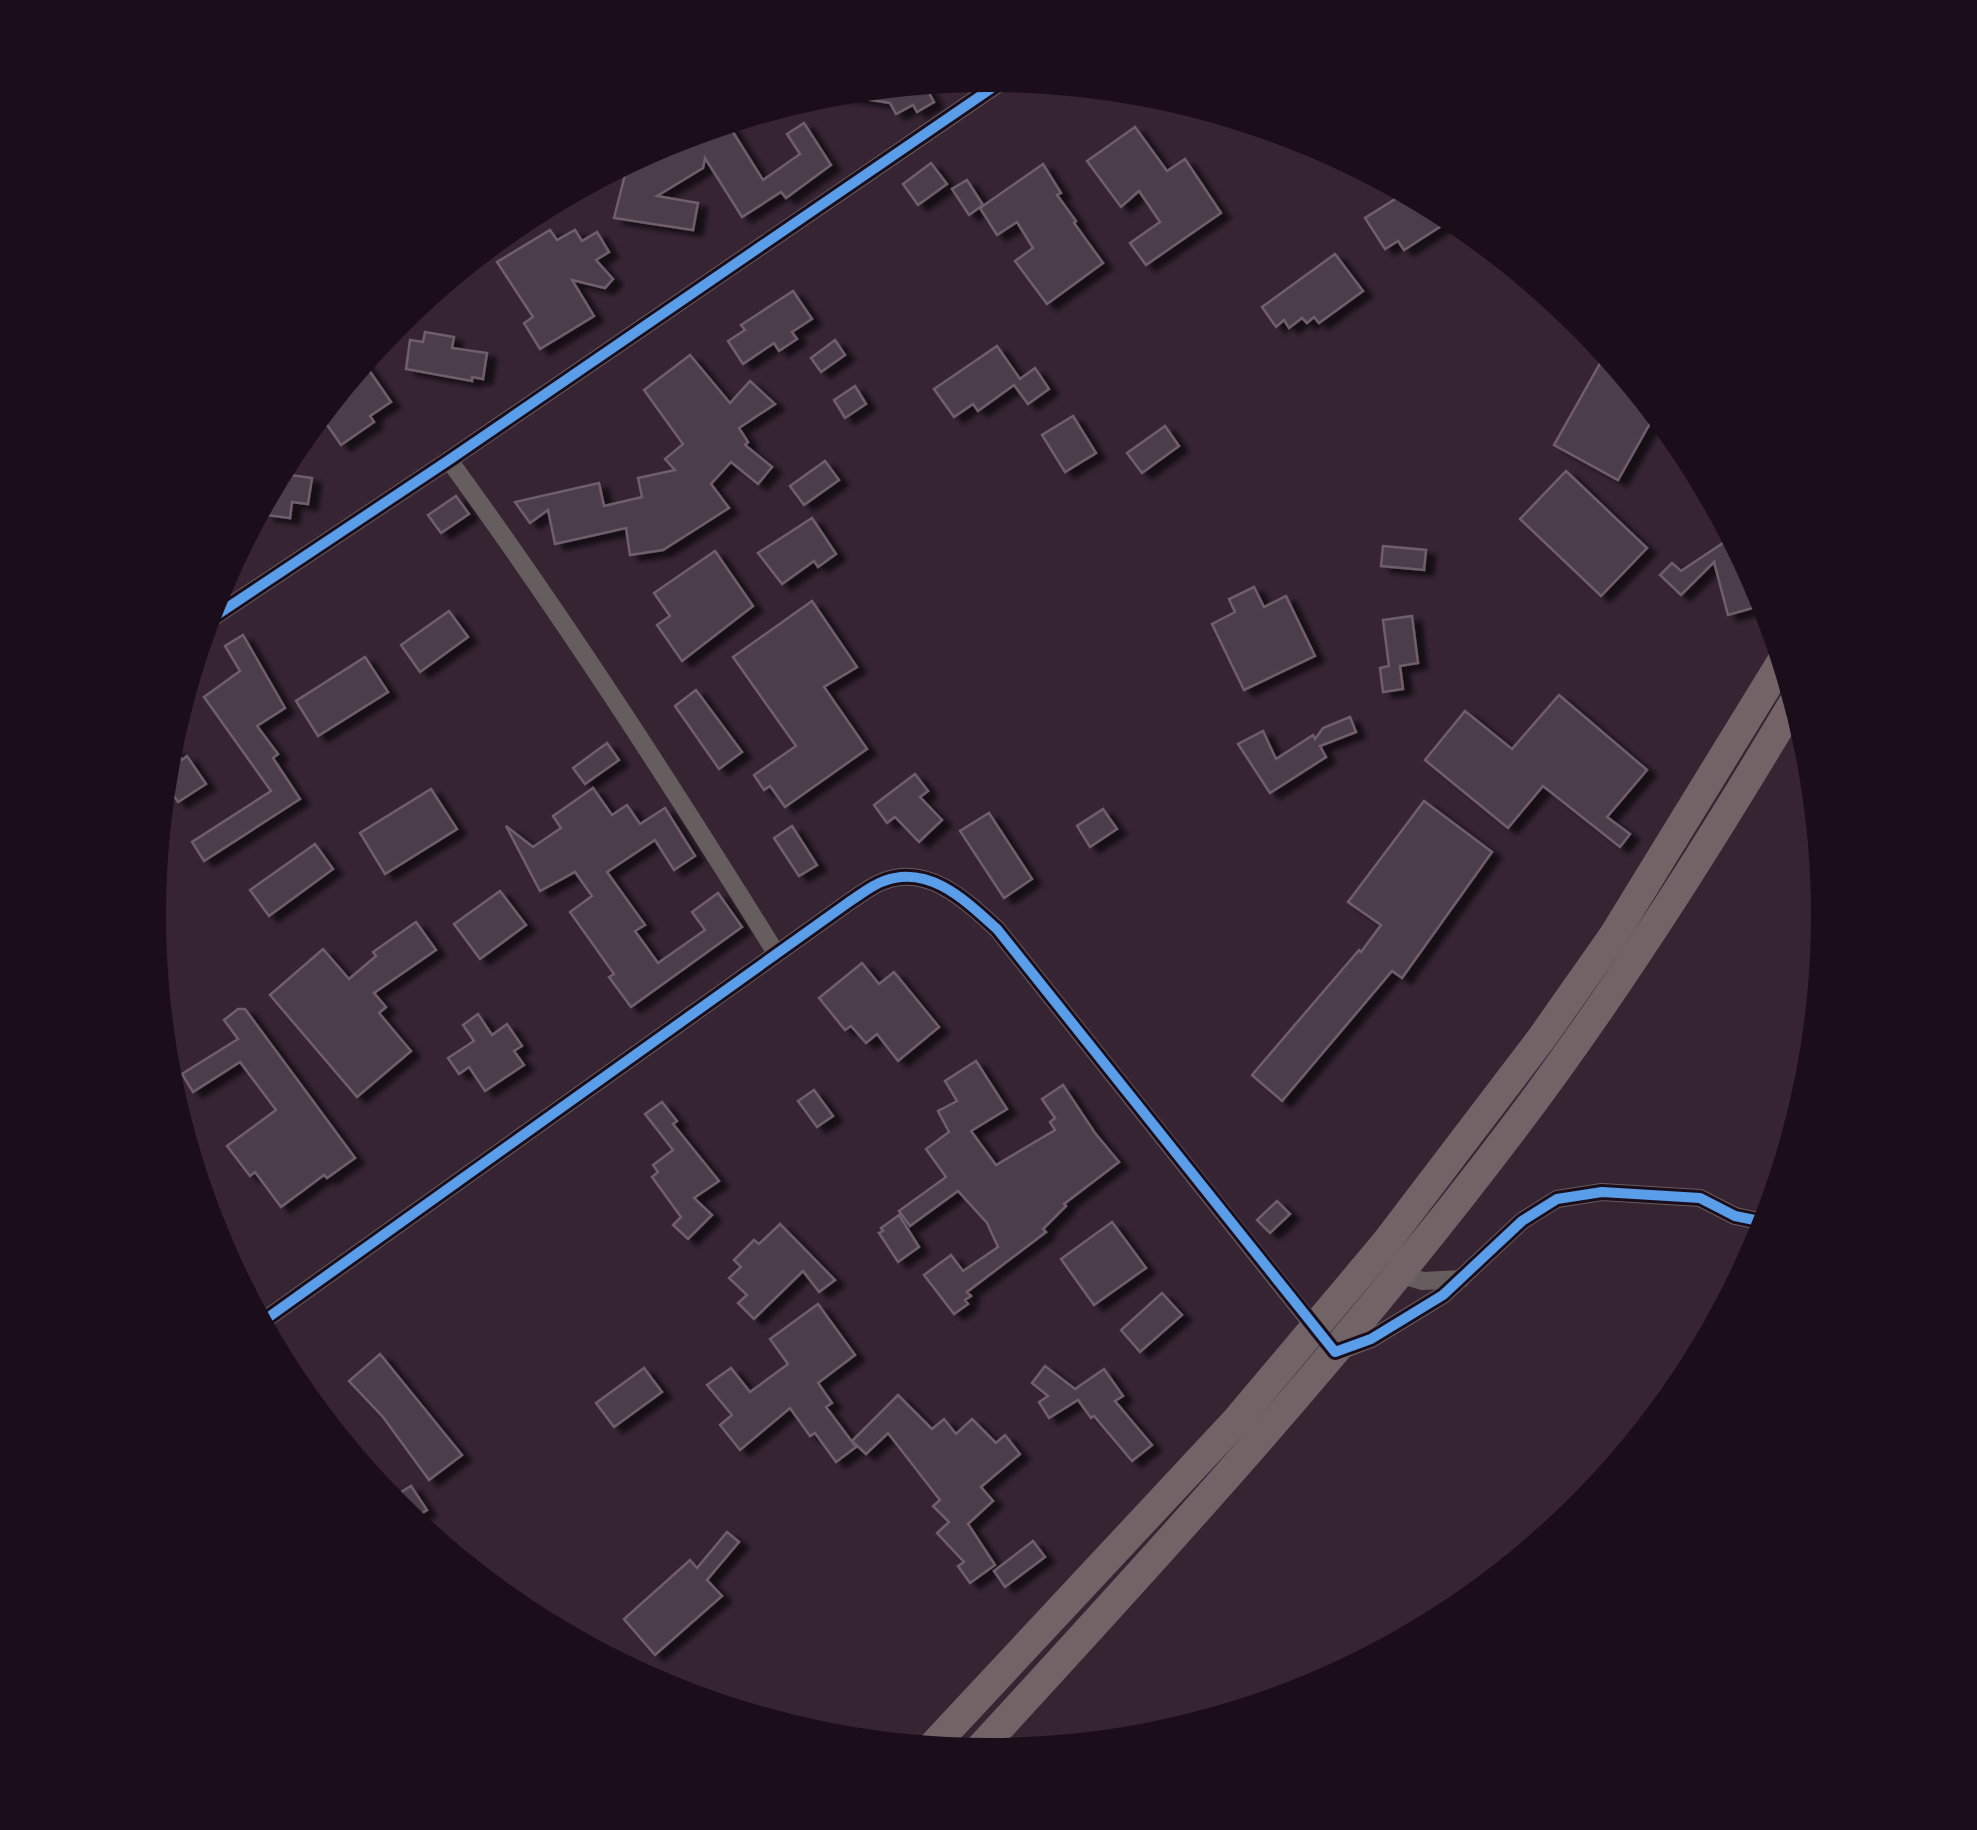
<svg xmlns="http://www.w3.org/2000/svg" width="1977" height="1830" font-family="Jost,sans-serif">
<defs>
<filter id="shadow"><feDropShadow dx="9" dy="5.5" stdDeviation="2.5" flood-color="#0009"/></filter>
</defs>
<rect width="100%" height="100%" fill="#362433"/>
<g fill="#4c3d4a" stroke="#6e5e6b" stroke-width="2.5" filter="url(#shadow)">
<path d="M923,82L934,102L917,112L913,105L896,114L890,103L840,95V90Z"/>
<path d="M726,121L763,180L800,154L787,134L804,123L831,165L786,198L781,192L742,217L705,158L703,168L657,196L698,203L693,230L614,218L629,159L668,139Z"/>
<path d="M1135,127L1167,171L1185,159L1221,213L1146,265L1130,243L1160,222L1139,191L1121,207L1087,161Z"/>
<path d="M931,163L947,184L918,205L903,184Z"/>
<path d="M1043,164L1061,193L1057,195L1076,221L1074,223L1103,263L1047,304L1015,261L1033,248L1017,222L997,235L980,208Z"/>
<path d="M967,180L983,205L969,215L952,189Z"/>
<path d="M1408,191L1455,217L1404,250L1398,241L1385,249L1365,218Z"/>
<path d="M550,230L557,240L575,230L582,241L597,232L609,252L596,260L613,279L605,288L572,280L594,316L540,349L524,323L533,317L497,262Z"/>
<path d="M1335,254L1363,291L1319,323L1314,317L1307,323L1302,318L1289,328L1284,320L1276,327L1262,307Z"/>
<path d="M793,291L812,319L792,332L797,339L779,351L774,343L743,364L728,341L745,330L741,325Z"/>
<path d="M425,332L454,337L452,348L487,353L483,379L472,377V381L406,369L410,340L423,342Z"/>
<path d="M835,340L845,355L821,372L811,358Z"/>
<path d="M997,346L1020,379L1035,368L1049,389L1028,404L1014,385L978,411L973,404L954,417L934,389Z"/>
<path d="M1607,351L1657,411L1618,480L1554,445Z"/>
<path d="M690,355L730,403L750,381L775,404L739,428L748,442L745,445L772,467L758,484L731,462L711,484L729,508L663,550L630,555L626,528L555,544L548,510L530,523L515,502L599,483L604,506L642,497L638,478L675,470L665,459L683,444L644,390Z"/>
<path d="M362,360L391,402L370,416L374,422L341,445L319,413L331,404L329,401Z"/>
<path d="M855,386L866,404L845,418L834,400Z"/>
<path d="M1073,416L1096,453L1065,472L1042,435Z"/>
<path d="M1165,426L1179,446L1142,473L1127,453Z"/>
<path d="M825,461L839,480L804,505L790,486Z"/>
<path d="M1566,471L1647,548L1601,596L1520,519Z"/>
<path d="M277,473L312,478L308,504L292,502L290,518L266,515L268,501L263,500Z"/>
<path d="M456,496L469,514L441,533L428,515Z"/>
<path d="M812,518L836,554L818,567L814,561L782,584L758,553Z"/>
<path d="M1729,539L1751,572L1744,576L1753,608L1728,615L1714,562L1681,595L1660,575L1672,563L1681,571Z"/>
<path d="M1383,546L1426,550L1424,570L1381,566Z"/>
<path d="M715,551L753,606L682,661L657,625L670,616L654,593Z"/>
<path d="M1254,587L1264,607L1286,596L1315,656L1244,690L1212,624L1235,612L1229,599Z"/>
<path d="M812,601L857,667L824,687L867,749L785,807L770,786L764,790L754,775L796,746L733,657Z"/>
<path d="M449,611L468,637L420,672L401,645Z"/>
<path d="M1412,616L1418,663L1400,666L1403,689L1383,692L1380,668L1389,666L1383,620Z"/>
<path d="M243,635L285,708L257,726L278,754L273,758L300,799L204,861L192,842L271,791L204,697L240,671L225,646Z"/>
<path d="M365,657L388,692L318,736L296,701Z"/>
<path d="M696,690L742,752L719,769L675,706Z"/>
<path d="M1559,695L1647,770L1607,817L1630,834L1620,847L1543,786L1508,828L1425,760L1465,711L1512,749Z"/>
<path d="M1350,717L1356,732L1320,746L1326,757L1270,793L1238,744L1263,731L1276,759L1313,735L1315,739L1323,728Z"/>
<path d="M607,743L619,760L585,784L573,768Z"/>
<path d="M174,749L182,760L187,756L206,784L178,802L162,778L164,755Z"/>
<path d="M915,774L928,791L920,797L942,820L919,842L895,817L887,823L874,805Z"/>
<path d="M593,788L612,815L627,805L640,824L665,808L695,856L674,870L655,840L607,872L645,925L635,931L658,963L705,930L692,912L718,893L742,927L631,1007L609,977L614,974L570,912L592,896L575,872L540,891L506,826L533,847L561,828L553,816Z"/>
<path d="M431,789L457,829L385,874L360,833Z"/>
<path d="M1424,801L1492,852L1402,978L1392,971L1282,1101L1252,1075L1359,950L1361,952L1381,925L1348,902Z"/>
<path d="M1103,809L1117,829L1090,847L1077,826Z"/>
<path d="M989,813L1032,879L1004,898L960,831Z"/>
<path d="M792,826L817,865L799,876L774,838Z"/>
<path d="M315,844L333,869L269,916L250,890Z"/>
<path d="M500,891L526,925L480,959L454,924Z"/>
<path d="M416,922L436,950L374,993L386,1007L379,1013L411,1051L357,1097L270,995L323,949L349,979L376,956L373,952Z"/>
<path d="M862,963L879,984L894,972L939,1027L898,1061L877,1034L866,1043L851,1026L845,1030L819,998Z"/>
<path d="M238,1009H245L355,1158L327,1178L324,1175L281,1207L255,1172L250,1176L227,1146L276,1110L240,1062L193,1092L182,1074L238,1039L224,1020Z"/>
<path d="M478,1014L492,1035L507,1024L522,1046L514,1051L524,1065L485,1091L469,1067L459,1074L448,1058L474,1041L463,1025Z"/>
<path d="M976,1061L1007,1109L971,1131L996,1165L1055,1130L1050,1122L1055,1118L1042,1099L1063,1085L1095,1133L1119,1162L1064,1204L1066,1206L1043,1229L1046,1232L967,1292L971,1296L965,1300L968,1304L954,1314L924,1275L951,1255L963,1271L998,1247L987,1223L958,1191L910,1226L899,1211L946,1177L926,1149L949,1132L938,1111L957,1101L945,1081Z"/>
<path d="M814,1090L833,1116L817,1127L798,1101Z"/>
<path d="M662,1102L677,1121L673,1124L719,1181L694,1198L712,1215L688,1239L673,1225L681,1217L652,1177L658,1172L653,1165L673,1150L645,1114Z"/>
<path d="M1277,1201L1290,1214L1270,1233L1257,1220Z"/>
<path d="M899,1215L919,1247L898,1262L879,1233L883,1231L881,1228Z"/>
<path d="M1112,1222L1146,1268L1094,1305L1061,1259Z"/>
<path d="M780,1224L835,1280L819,1292L803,1271L754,1319L738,1303L747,1295L729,1278L741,1267L734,1260L754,1240L759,1244Z"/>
<path d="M1162,1293L1182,1315L1140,1352L1121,1330Z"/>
<path d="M818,1304L855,1355L818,1383L832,1403L826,1407L856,1447L836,1462L815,1433L810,1436L790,1408L740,1450L720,1425L732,1415L707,1385L731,1368L750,1392L788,1364L770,1339Z"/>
<path d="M380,1354L462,1455L429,1480L383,1417L349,1381Z"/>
<path d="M1045,1366L1075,1389L1104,1369L1123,1396L1115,1401L1152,1445L1132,1461L1094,1416L1091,1418L1078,1400L1049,1418L1039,1402L1048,1396L1032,1383Z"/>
<path d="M644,1368L662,1392L614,1427L596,1403Z"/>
<path d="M898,1395L932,1429L944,1419L956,1434L972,1419L996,1443L1005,1435L1020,1454L981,1487L993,1501L968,1524L995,1565L970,1583L958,1566L964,1562L937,1533L949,1522L933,1506L940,1500L888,1433L866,1454L852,1441Z"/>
<path d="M411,1486L427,1510L409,1521L390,1499Z"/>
<path d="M727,1532L739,1542L707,1580L722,1596L655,1655L624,1619L690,1560L697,1568Z"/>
<path d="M1033,1541L1045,1557L1005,1587L994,1571Z"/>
</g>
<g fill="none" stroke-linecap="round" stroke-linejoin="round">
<g stroke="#665d5e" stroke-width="18">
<path d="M449,460C566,621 671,784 776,953"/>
<path d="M203,624L449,460L1008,77"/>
<path d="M1399,1274L1423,1281L1461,1279"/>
<path d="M259,1324L849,902C860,895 872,885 884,881C929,864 966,901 997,929L1320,1334"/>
<path d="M1337,1352L1371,1339L1443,1295L1522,1221L1557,1199L1602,1192L1700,1198L1735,1216L1769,1223"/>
</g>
<g stroke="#726366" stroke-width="30">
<path d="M930,1749L1237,1420L1385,1244L1541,1039L1614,935L1784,658"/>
<path d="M975,1754C1160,1553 1344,1352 1509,1134C1614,996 1707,848 1796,699"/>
</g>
<g stroke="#1c0d1a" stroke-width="16">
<g id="cycleway">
<path d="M203,624L449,460L1008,77"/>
<path d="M259,1324L849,902C860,895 872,885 884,881C929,864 966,901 997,929L1335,1352L1371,1339L1443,1295L1522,1221L1557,1199L1602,1192L1700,1198L1735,1216L1769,1223"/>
</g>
</g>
<use href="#cycleway" stroke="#5a9eea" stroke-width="10"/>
</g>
<path d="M0 0H1977V1830H0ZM988 92H989A822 822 0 0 1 1811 914V916A822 822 0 0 1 989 1738H988A822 822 0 0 1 166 916V914A822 822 0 0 1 988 92Z" fill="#1c0d1a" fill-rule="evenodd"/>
</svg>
